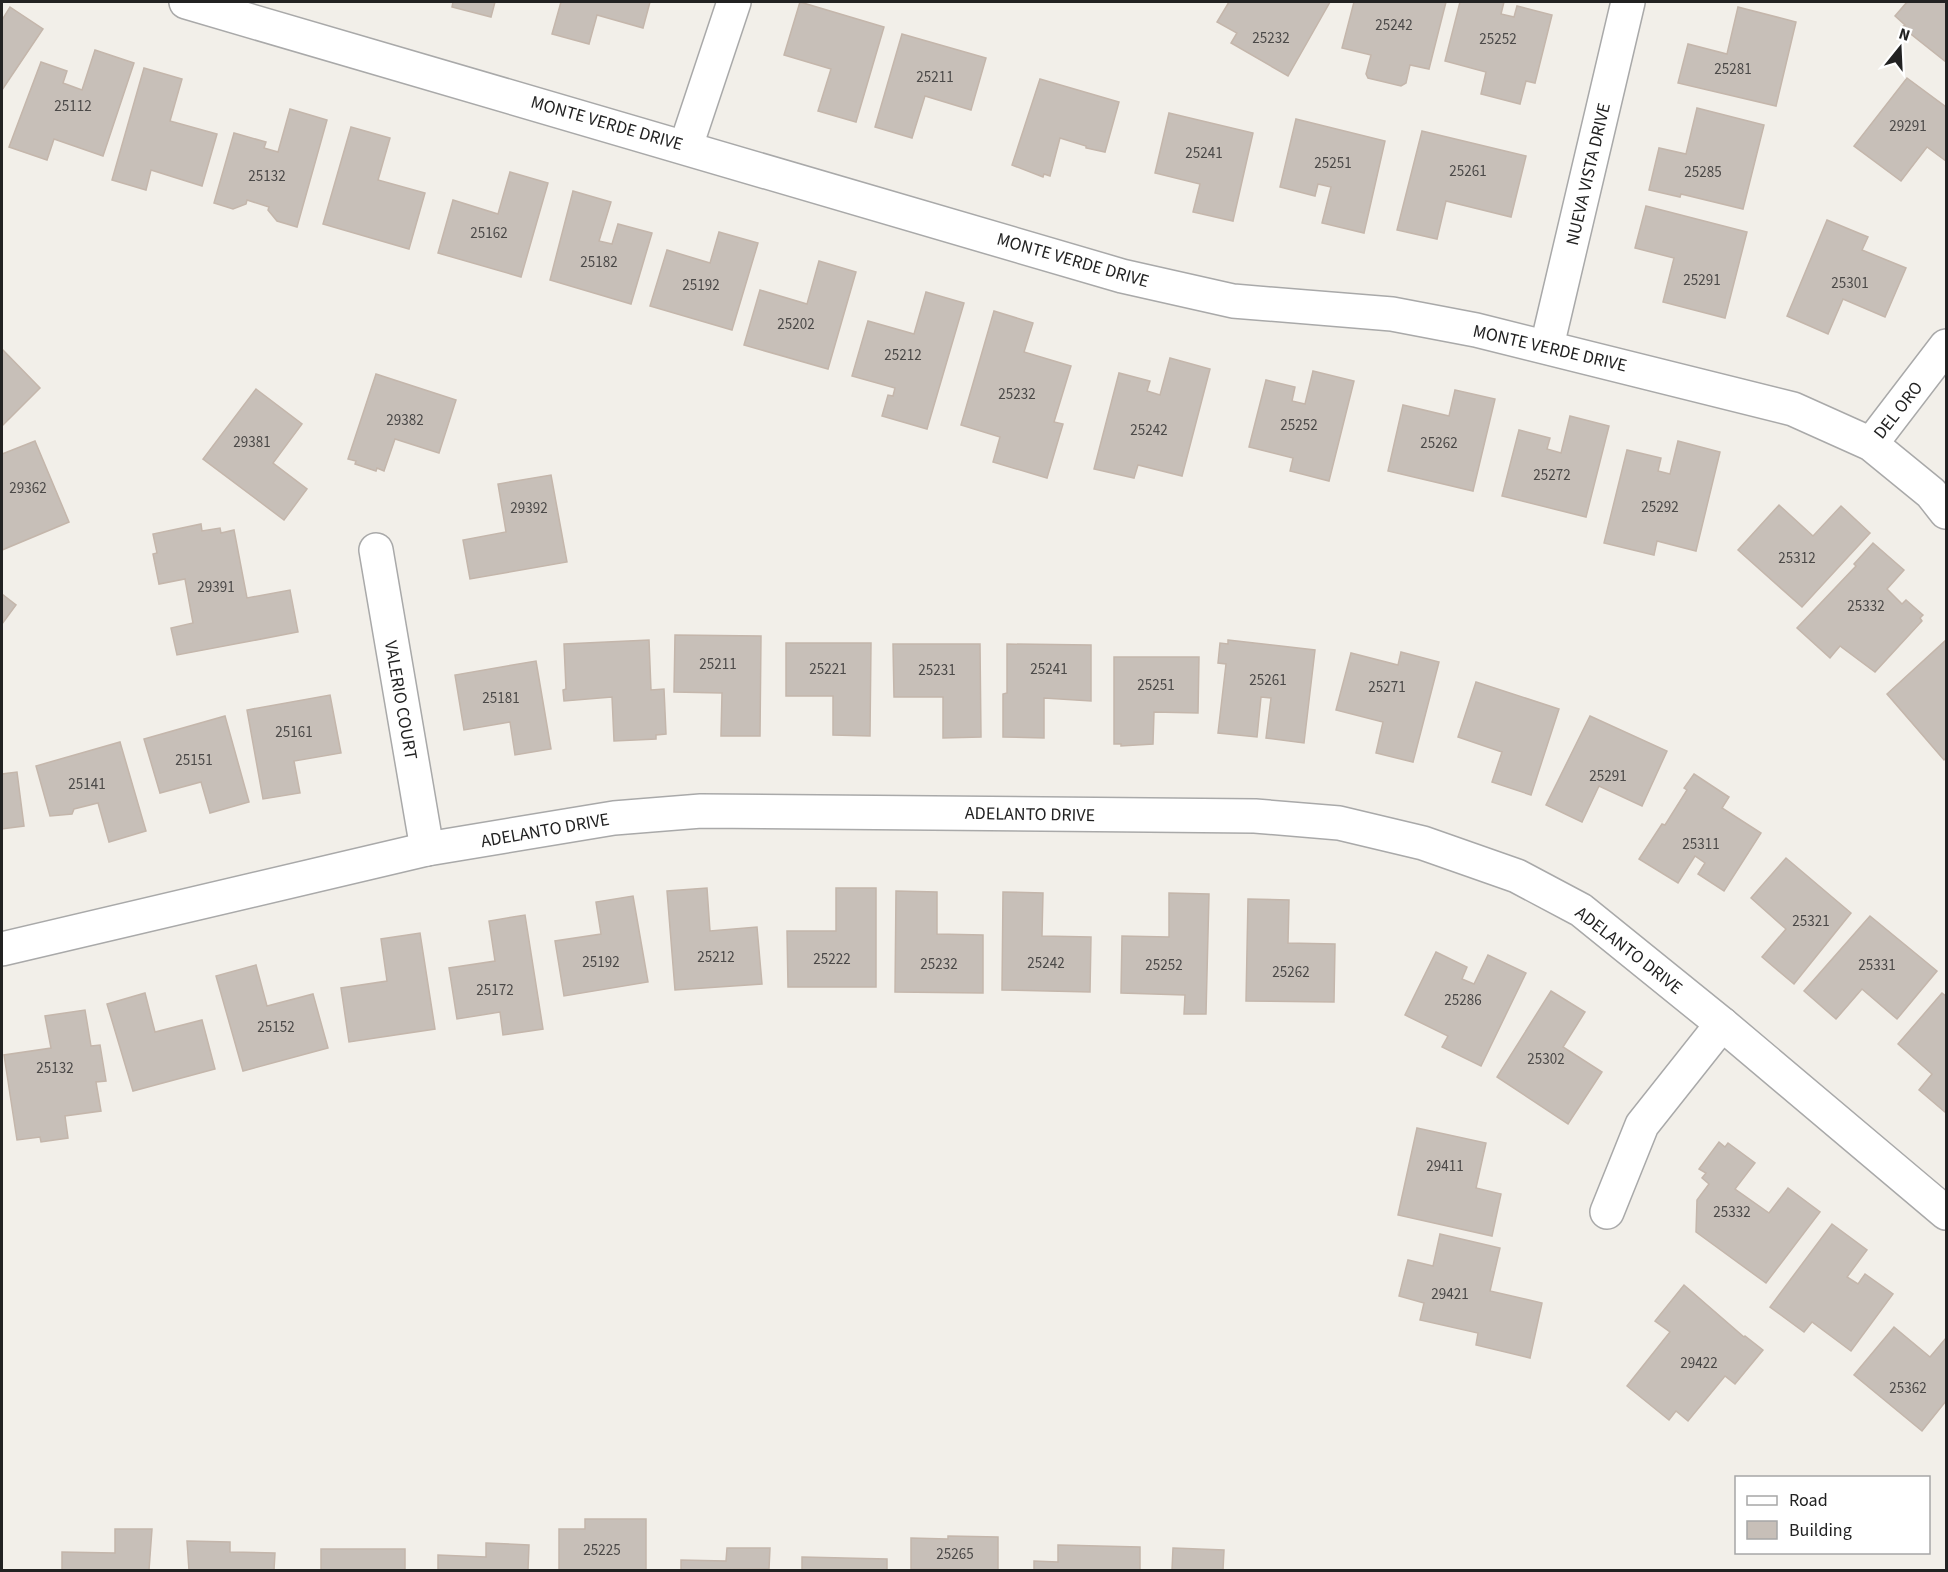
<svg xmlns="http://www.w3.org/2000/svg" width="1948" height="1572" font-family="'Source Sans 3',sans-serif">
<rect width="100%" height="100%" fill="#f2efe9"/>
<g fill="#c7bfb8" stroke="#c4b6ab" stroke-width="1.5">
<path d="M453,2H495L491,17L452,7Z"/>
<path d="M561,2H650L643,28L597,15L589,44L552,34Z"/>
<path d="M800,2L884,27L856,122L818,111L831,69L784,55Z"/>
<path d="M1229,2H1330L1288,76L1231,43L1237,33L1217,22Z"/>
<path d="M1354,2H1446L1429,69L1410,65L1406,83L1401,86L1368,78L1366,74L1371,55L1342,48Z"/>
<path d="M1460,2H1504L1501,14L1514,17L1517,6L1552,15L1535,83L1526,81L1520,104L1481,94L1486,72L1445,61Z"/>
<path d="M1907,2H1946V62L1902,27L1905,25L1895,16Z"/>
<path d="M10,7L43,29L2,90V20Z"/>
<path d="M1738,7L1796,22L1776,106L1678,83L1688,44L1727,54Z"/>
<path d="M902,34L986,58L971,110L925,96L912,138L875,127Z"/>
<path d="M95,50L134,63L103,156L54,139L47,160L9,147L41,62L67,71L63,83L82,90Z"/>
<path d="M144,68L182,79L170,121L217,134L202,186L151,170L146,190L112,180Z"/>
<path d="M1907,78L1946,107V161L1927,147L1901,181L1854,146Z"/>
<path d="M1040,79L1119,102L1105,152L1086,148V146L1060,138L1050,176L1044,174L1043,177L1012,165Z"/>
<path d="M1697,108L1764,125L1743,209L1681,194L1680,197L1649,190L1659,148L1686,154Z"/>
<path d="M290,109L327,120L297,227L277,221L268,210L269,207L247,200L246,204L233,209L214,203L234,133L266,142L264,148L278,152Z"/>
<path d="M1169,113L1253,133L1233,221L1193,212L1200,184L1155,173Z"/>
<path d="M1296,119L1385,141L1364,233L1322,223L1331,187L1318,184L1315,196L1280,187Z"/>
<path d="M351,127L390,138L378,180L425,193L409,249L323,224Z"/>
<path d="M1422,131L1526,156L1511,217L1446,201L1437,239L1397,230Z"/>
<path d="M510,172L548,183L521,277L438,253L453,200L498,214Z"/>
<path d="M573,191L611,202L599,241L612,244L618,224L652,233L631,304L550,280Z"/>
<path d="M1646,206L1747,232L1725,318L1663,302L1674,258L1635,248Z"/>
<path d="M1827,220L1868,237L1862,250L1906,268L1885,317L1843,299L1828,334L1787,316Z"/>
<path d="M719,232L758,243L732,330L650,306L667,250L710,263Z"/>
<path d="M819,261L856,272L828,369L744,345L760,290L807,304Z"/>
<path d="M926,292L964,303L927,429L882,416L888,395L893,396L895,388L852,376L868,321L914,334Z"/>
<path d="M994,311L1033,323L1024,352L1071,366L1054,422L1063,424L1047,478L993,462L1000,437L961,425Z"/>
<path d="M2,349L40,388L2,426Z"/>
<path d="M1170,358L1210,369L1182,476L1138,465L1134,478L1094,469L1119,373L1150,381L1147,391L1160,395Z"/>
<path d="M1313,371L1354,381L1329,481L1290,471L1293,458L1249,447L1266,380L1295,387L1292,401L1305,404Z"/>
<path d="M376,374L456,400L439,453L395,439L384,471L377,468L376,471L355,464L356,461L348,459Z"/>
<path d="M256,389L302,424L273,463L307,489L284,520L203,459Z"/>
<path d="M1455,390L1495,399L1473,491L1388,471L1403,405L1449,416Z"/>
<path d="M1570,416L1609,426L1586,517L1502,496L1519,430L1550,438L1547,449L1561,453Z"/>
<path d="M35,441L69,522L2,550V454Z"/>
<path d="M1678,441L1720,452L1696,551L1657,541L1654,555L1604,543L1627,450L1661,458L1658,471L1670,474Z"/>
<path d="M551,475L567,562L470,579L463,540L506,532L498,484Z"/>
<path d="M1779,505L1813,536L1841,506L1870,533L1802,607L1738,550Z"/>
<path d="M201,524L202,531L220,528L221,533L234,530L247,598L290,590L298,632L177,655L171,628L193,623L185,579L159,584L153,554L157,553L153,534Z"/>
<path d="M1873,543L1904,570L1887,589L1902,604L1906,600L1923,615L1920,618L1922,621L1875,672L1840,646L1830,658L1797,628L1856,566L1854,564Z"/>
<path d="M2,594L16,605L2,624Z"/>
<path d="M675,635L761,636L760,736H721L722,693L674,692Z"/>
<path d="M649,640L651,690L664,689L666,734L656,735V739L614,741L612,697L564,701L563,690L566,689L564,644Z"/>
<path d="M1228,640L1315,650L1304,743L1266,738L1271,698L1261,697L1257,737L1218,733L1226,664L1218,663L1220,643L1228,644Z"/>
<path d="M1946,640V758L1944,760L1887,694Z"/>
<path d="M786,643H871L870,736L833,735V696H786Z"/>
<path d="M893,644H980L981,737L943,738V697H894Z"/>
<path d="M1007,644L1091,645V701L1044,698V738L1003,737V694L1007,693Z"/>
<path d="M1401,652L1439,662L1413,762L1376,753L1383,722L1336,710L1351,653L1398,665Z"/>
<path d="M1114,657H1199L1198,713L1154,712L1153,744L1121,746V744H1114Z"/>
<path d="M536,661L551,749L515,755L510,722L464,730L455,675Z"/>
<path d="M1476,682L1559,709L1531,795L1492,782L1502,752L1458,737Z"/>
<path d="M330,695L341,753L294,761L300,793L263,799L247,710Z"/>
<path d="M225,716L249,802L210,813L201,782L160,793L144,739Z"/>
<path d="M1590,716L1667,751L1642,806L1599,786L1582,822L1546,805Z"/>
<path d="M120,742L146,831L109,842L98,803L74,809L72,814L50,816L36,766Z"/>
<path d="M17,772L24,826L2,829V774Z"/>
<path d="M1694,774L1729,797L1722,808L1761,833L1724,891L1698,874L1705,863L1695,856L1678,883L1639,859L1662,824L1665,825L1687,790L1684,788Z"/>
<path d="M1786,858L1851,913L1794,984L1762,957L1786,929L1751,898Z"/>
<path d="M707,888L710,931L757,927L762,984L675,990L667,891Z"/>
<path d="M836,888H876V987H788L787,931H836Z"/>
<path d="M896,891L937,892V934L983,935V993L895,992Z"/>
<path d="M1003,892L1043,893L1042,936L1091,937L1090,992L1002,990Z"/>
<path d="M1169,893L1209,894L1206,1014H1184L1185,995L1121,993L1122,936L1169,937Z"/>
<path d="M633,896L648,982L564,996L555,941L601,934L596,902Z"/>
<path d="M1248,899L1289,900L1288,943L1335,944L1334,1002L1246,1001Z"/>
<path d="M525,915L543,1029L503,1035L500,1012L457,1019L449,968L495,961L489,921Z"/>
<path d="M1870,916L1937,971L1897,1019L1862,989L1836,1019L1804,991Z"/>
<path d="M420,933L435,1029L349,1042L341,988L387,981L381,939Z"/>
<path d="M1436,952L1467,967L1462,979L1474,984L1488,955L1526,973L1481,1066L1442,1047L1448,1036L1405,1015Z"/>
<path d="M256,965L267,1006L313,994L328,1048L243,1071L216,976Z"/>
<path d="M1551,991L1585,1012L1563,1047L1602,1072L1568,1124L1497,1077Z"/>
<path d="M145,993L155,1032L202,1020L215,1069L133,1091L107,1004Z"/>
<path d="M1942,993L1946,996V1113L1919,1090L1932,1074L1898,1044Z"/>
<path d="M85,1010L91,1046L100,1045L106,1081L96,1082L101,1111L65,1116L68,1138L41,1142L40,1137L17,1140L4,1055L51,1048L45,1016Z"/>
<path d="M1417,1128L1486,1143L1476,1188L1501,1194L1492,1236L1398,1215Z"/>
<path d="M1719,1142L1725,1147L1728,1143L1755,1163L1735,1189L1769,1213L1788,1188L1820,1212L1766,1283L1696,1232L1697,1200L1709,1184L1702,1178L1706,1173L1699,1169Z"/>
<path d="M1832,1224L1867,1250L1847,1277L1858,1284L1865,1274L1893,1294L1851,1351L1812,1322L1804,1332L1770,1307Z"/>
<path d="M1440,1234L1500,1248L1490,1291L1542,1303L1530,1358L1476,1345L1478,1333L1420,1320L1424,1303L1399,1296L1408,1260L1433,1266Z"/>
<path d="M1684,1285L1744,1337L1745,1336L1763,1350L1735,1384L1725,1376L1688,1421L1676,1411L1669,1420L1627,1386L1670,1332L1655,1321Z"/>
<path d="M1894,1327L1930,1357L1946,1338V1401L1922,1431L1854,1375Z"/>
<path d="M585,1519H646V1570H559V1529H585Z"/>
<path d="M115,1529H152L149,1570H62V1552L115,1553Z"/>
<path d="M948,1536L998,1537V1570L911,1569V1538L948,1539Z"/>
<path d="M187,1541L230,1542V1552L275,1553L274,1570H189Z"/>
<path d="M486,1543L529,1545L528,1570H438V1555L486,1557Z"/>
<path d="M1058,1545L1140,1547V1570H1034V1561L1058,1562Z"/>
<path d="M727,1548H770L769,1569L681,1570V1560L726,1561Z"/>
<path d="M1173,1548L1224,1550L1223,1570H1172Z"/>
<rect x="321" y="1549" width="84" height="21"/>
<path d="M802,1557L887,1559V1570H802Z"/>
</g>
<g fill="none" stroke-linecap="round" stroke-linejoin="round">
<g stroke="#a9a9a9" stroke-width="36">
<g id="minor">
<path d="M186,2L1122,276L1233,301L1392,314L1476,330L1793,409L1871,444L1931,493L1946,512"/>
<path d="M686,146L734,2"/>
<path d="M1547,346L1628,2"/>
<path d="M1871,444L1946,346"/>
<path d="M376,550L427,849"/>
<path d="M2,949L427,849L614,818L701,811L1255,816L1339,823L1423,843L1517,876L1581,910L1722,1024L1946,1213"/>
<path d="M1607,1212L1642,1125L1722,1024"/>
</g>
</g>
<use href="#minor" stroke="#fff" stroke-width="33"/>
</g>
<g text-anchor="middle" stroke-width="4.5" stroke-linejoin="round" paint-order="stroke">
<g font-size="15" fill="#4b4948">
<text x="1394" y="30">25242</text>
<text x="1271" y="43">25232</text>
<text x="1498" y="44">25252</text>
<text x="1733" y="74">25281</text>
<text x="935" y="82">25211</text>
<text x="73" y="111">25112</text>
<text x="1908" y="131">29291</text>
<text x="1204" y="158">25241</text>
<text x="1333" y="168">25251</text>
<text x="1468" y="176">25261</text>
<text x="1703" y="177">25285</text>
<text x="267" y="181">25132</text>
<text x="489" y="238">25162</text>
<text x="599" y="267">25182</text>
<text x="1702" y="285">25291</text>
<text x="1850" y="288">25301</text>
<text x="701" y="290">25192</text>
<text x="796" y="329">25202</text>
<text x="903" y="360">25212</text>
<text x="1017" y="399">25232</text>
<text x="405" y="425">29382</text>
<text x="1299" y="430">25252</text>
<text x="1149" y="435">25242</text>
<text x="252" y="447">29381</text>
<text x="1439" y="448">25262</text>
<text x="1552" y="480">25272</text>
<text x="28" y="493">29362</text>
<text x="1660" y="512">25292</text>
<text x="529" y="513">29392</text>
<text x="1797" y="563">25312</text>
<text x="216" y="592">29391</text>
<text x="1866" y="611">25332</text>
<text x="718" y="669">25211</text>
<text x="828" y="674">25221</text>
<text x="1049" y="674">25241</text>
<text x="937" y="675">25231</text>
<text x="1268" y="685">25261</text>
<text x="1156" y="690">25251</text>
<text x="1387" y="692">25271</text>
<text x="501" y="703">25181</text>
<text x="294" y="737">25161</text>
<text x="194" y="765">25151</text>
<text x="1608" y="781">25291</text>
<text x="87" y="789">25141</text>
<text x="1701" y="849">25311</text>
<text x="1811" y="926">25321</text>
<text x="716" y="962">25212</text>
<text x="832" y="964">25222</text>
<text x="601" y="967">25192</text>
<text x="1046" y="968">25242</text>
<text x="939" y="969">25232</text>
<text x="1164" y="970">25252</text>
<text x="1877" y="970">25331</text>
<text x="1291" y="977">25262</text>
<text x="495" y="995">25172</text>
<text x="1463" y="1005">25286</text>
<text x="276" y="1032">25152</text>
<text x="1546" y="1064">25302</text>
<text x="55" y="1073">25132</text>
<text x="1445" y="1171">29411</text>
<text x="1732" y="1217">25332</text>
<text x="1450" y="1299">29421</text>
<text x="1699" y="1368">29422</text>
<text x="1908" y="1393">25362</text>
<text x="602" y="1555">25225</text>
<text x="955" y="1559">25265</text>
</g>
<g font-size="18" fill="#222" stroke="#fff">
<text transform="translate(607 123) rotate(16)" y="6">MONTE VERDE DRIVE</text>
<text transform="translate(1588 174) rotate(-77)" y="6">NUEVA VISTA DRIVE</text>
<text transform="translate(1073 260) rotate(16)" y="6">MONTE VERDE DRIVE</text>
<text transform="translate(1550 348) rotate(13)" y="6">MONTE VERDE DRIVE</text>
<text transform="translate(1898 410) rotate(-52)" y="6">DEL ORO</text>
<text transform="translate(401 700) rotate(80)" y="6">VALERIO COURT</text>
<text transform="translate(1030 814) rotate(1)" y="6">ADELANTO DRIVE</text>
<text transform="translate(545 830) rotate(-10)" y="6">ADELANTO DRIVE</text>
<text transform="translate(1629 950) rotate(38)" y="6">ADELANTO DRIVE</text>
</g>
</g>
<rect width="1948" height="1572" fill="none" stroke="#222222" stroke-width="6"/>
<rect x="1735" y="1476" width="195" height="78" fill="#ffffff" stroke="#a7a7a7" stroke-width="1.5"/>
<rect x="1747" y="1496" width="30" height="9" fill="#ffffff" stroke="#a7a7a7" stroke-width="1.5"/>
<text x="1789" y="1506" font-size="18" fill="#222222">Road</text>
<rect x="1747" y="1521" width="30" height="18" fill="#c7bfb8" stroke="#a7a7a7" stroke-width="1.5"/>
<text x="1789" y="1536" font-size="18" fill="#222222">Building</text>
<g transform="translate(1900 48) rotate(18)" stroke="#ffffff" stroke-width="4.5" paint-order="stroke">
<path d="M0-4.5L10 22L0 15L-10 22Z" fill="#222222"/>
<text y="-9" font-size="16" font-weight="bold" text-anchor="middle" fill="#222222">N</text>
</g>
</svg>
